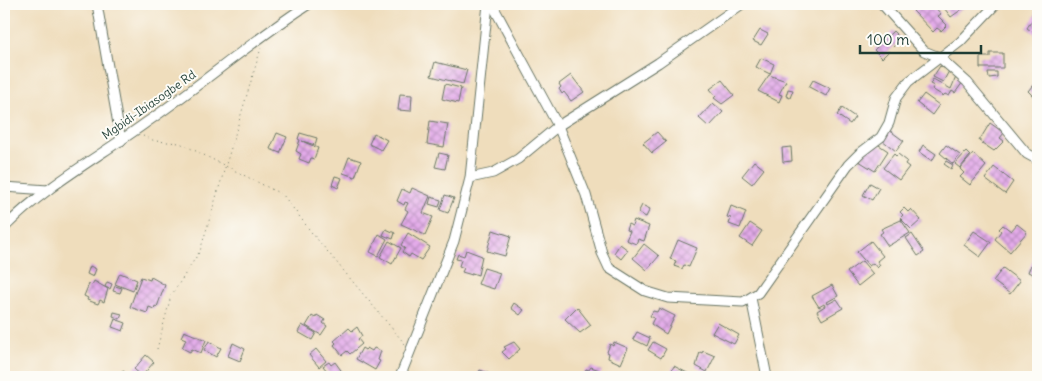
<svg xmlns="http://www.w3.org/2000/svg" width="1042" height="381" font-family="Delius,sans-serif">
<defs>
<pattern id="building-cross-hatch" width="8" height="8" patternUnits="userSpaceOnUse" patternTransform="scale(1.25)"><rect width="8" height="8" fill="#e3aae9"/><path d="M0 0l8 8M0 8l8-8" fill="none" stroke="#b78cbe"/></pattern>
</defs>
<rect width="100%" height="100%" fill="#fdfcf7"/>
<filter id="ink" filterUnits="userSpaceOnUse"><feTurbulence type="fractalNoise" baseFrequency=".02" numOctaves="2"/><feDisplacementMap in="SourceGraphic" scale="10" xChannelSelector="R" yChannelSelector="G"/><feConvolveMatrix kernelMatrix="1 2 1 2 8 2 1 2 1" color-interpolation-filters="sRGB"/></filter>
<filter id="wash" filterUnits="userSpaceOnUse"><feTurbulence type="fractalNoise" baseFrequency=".0096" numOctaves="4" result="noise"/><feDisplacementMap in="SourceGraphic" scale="20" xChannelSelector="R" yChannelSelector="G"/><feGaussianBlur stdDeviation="1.12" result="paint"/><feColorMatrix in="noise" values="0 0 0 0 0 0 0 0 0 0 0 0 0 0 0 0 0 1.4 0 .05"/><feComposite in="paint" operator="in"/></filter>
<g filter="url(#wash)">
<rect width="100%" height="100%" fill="#efddbc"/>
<g id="blocks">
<g fill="url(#building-cross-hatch)">
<path d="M921,4L930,6L932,4L941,14L938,16L947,25L941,31L937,28L933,32L913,11Z"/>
<path d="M941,4H962L965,7L951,17Z"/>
<path d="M1038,11V36L1027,28Z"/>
<path d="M760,30L768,34L761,45L753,41Z"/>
<path d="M893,31L901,39L882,58L874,50Z"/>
<path d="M990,53H1003V68H980V57H990Z"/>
<path d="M761,58L774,64L770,74L756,67Z"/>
<path d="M435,62L467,70L463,84L431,76Z"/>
<path d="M940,66L949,71L943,82L933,77Z"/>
<path d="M988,72H997V77L989,78Z"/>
<path d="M571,75L584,92L571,101L564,92L562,94L559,89L561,87L559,84Z"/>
<path d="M769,75L786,81L779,94L782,95L779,102L758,91Z"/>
<path d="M956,77L963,82L955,93L952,91L949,96L945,94L943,96L932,89L934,86L930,84L933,79L951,89Z"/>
<path d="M722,80L734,95L722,104L714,98L716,96L710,89Z"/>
<path d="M813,80L830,88L826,96L809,87Z"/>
<path d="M445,84L461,88L458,103L442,99Z"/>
<path d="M1033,85L1038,90L1034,97L1028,91Z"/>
<path d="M788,89L793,90L790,98L786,96Z"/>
<path d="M400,94L412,95L411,111L398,110Z"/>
<path d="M924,94L939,105L932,115L917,103Z"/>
<path d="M713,103L723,112L709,127L699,118Z"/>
<path d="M842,108L855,117L850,124L837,115Z"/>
<path d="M430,121L448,124L444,147L427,144Z"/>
<path d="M990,123L1004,133L1000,138L1004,141L994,151L979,141Z"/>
<path d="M889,130L904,141L896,151L882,140Z"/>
<path d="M657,132L666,142L652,153L643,143Z"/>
<path d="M277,133L287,137L280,153L270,149Z"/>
<path d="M300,133L317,138L315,145L302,141L318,148L314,159L311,158L309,163L299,159L301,154L296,151L300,140L298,139Z"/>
<path d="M374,133L387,140L381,150L369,144Z"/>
<path d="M876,143L888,151L875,171L859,161L867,149Z"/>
<path d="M923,145L936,154L932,161L919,152Z"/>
<path d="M946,145L960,155L953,164L940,153Z"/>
<path d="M791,147L792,161L783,162L782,148Z"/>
<path d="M966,152L970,156L960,168L955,164Z"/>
<path d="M439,153L448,155L445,169L435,167Z"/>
<path d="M894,154L896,156L898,154L907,161L905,164L909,167L899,180L883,168Z"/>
<path d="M973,154L986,166L970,185L960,177L964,173L960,169Z"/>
<path d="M349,157L361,161L355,177L343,173Z"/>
<path d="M754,161L764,169L752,184L742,176Z"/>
<path d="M946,161L953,165L951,169L944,164Z"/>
<path d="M994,167L1013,182L1005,194L985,179Z"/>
<path d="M335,176L342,178L338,188L332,185Z"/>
<path d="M870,183L879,188L872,200L863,195Z"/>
<path d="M412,188L430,196L423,213L433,217L425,235L401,224L408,211L405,209L408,203L405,202L404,205L397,201L402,189L410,193Z"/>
<path d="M445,195L454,198L448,213L440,210Z"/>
<path d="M431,197L441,200L439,207L429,204Z"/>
<path d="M642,205L650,209L646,217L638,213Z"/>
<path d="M731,206L746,212L740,228L729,224L731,218L727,217Z"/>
<path d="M904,208L908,212L911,209L921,220L911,229L900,218L903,215L900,212Z"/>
<path d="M634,220L649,226L644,241L638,239L636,244L626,240L630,231L626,230L628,224L632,226Z"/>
<path d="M901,220L910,233L888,246L880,234L883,232L881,229Z"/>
<path d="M750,223L762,231L752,246L740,238Z"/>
<path d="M1017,224L1027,232L1010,252L995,239L1001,231L999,229L1003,225L1011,231Z"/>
<path d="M386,229L395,233L393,239L383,235Z"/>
<path d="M493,230L511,236L505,256L487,251Z"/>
<path d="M974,231L991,242L980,257L964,245Z"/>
<path d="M408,233L430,247L421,260L411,254L409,257L402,252L405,248L401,245Z"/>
<path d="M379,234L387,239L378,256L370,252Z"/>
<path d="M912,234L924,252L918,256L906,238Z"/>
<path d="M678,240L697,248L689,267L684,265L682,269L674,266L676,261L670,259Z"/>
<path d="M389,241L401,248L392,264L380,257Z"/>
<path d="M871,241L883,256L877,261L880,265L877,268L873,263L869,266L857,252Z"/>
<path d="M620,244L628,250L621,259L614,253Z"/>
<path d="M644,244L659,256L647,270L633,258Z"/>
<path d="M1038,248V277L1028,272Z"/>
<path d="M466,250L482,256L478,275L472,273V275L462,272L464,268L459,266L461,260L456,259L458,254L464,256Z"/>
<path d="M862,261L873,274L858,286L847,272Z"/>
<path d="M90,266L96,269L93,277L87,274Z"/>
<path d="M484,268L500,273L494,289L478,284Z"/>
<path d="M1003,268L1020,281L1010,294L993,281Z"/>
<path d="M120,273L137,280L133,291L115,284Z"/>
<path d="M141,277L150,280L151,277L165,285L157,307L155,306L154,309L149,307L147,313L130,307Z"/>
<path d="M94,281L108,289L104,302L100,300L98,304L87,300L88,298L84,296L89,284L92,285Z"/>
<path d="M107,282L112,284L110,289L105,287Z"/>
<path d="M832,285L838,296L827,302L828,304L837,299L843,308L822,320L817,311L825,306L824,304L819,307L812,296Z"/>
<path d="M115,286L122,288L120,293L113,291Z"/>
<path d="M514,303L524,310L520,315L511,308Z"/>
<path d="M577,307L591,325L580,333L565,319Z"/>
<path d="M659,308L675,316L666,334L651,324L654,318L650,316L653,311L657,312Z"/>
<path d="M114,312L122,314L120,319L113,316Z"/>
<path d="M317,315L325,320L323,323L327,326L321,335L306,326L312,316L315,318Z"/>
<path d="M115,319L126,323L123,331L112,327Z"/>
<path d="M718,323L739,335L734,344L712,333Z"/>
<path d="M302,325L316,333L312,340L298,332Z"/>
<path d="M357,327L362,336L358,339L362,344L350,354L347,351L342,355L334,345L336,343L334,341L349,328L352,331Z"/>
<path d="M184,331L206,340L201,353L192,349L190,352L182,348L186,339L181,337Z"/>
<path d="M637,332L650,338L647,346L633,339Z"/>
<path d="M209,341L221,348L216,357L204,350Z"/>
<path d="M514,342L520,349L509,359L502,352L506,349L504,347Z"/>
<path d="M614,342L628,348L621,364L608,358L609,353L607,352L610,344L613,346Z"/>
<path d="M653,342L666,349L661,358L648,350Z"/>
<path d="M233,343L245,349L240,361L228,356Z"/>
<path d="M362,348L365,350L367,348L372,351L374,348L381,351L378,360L380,361L375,370L356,359Z"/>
<path d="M316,349L326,361L319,367L309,355Z"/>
<path d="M703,351L715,356L707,372L696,366L700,352L702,353Z"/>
<path d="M146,355L154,362L142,376L134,369Z"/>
<path d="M329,362L331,365L335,362L343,373L339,377H332L323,366Z"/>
<path d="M674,366L689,374L697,377H668Z"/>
<path d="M591,367L602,371L599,377L583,376L586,369L589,370Z"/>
<path d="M480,370L488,373L487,377H476Z"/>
<path d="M123,371L132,377H119Z"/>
</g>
</g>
</g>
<g filter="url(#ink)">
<use href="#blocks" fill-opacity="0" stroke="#687564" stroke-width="1"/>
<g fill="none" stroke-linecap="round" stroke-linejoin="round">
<g stroke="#687564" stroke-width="11">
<g id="street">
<path d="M97,4L121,141"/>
<path d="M492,4L558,126L586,195L602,253L609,268L645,291L668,298L743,302L758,293L848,165L860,153L881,137L889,123L896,98L908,82L960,42L996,4"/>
<path d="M882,4L924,51L939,57L967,82L1027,154L1038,160"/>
<path d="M470,178L493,173L518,159L558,126L658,63L742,4"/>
<path d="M4,187L48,190"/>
<path d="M4,228C46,185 99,157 147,122C202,84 253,40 309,4"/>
<path d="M751,298L767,377"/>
<path d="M400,377L454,241L470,178L488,4"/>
</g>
</g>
<g stroke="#687564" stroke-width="1" stroke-dasharray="1 4" stroke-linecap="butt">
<path d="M143,136L155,141L180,143L283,195L312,233L405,344"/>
<path d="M157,349L171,296L200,251L261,48"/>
</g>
<use href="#street" stroke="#fff" stroke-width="9"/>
</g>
</g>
<g text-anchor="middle" stroke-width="4" stroke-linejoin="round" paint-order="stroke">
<g font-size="12" fill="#1f3d34" stroke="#fdfcf7">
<text transform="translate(149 105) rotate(-35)" y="4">Mgbidi-Ibiasogbe Rd</text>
</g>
</g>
<rect width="1042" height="381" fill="none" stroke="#fdfcf7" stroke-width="20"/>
<path d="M860 45v8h121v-8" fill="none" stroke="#1f3d34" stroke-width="2.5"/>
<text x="867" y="45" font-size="15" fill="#1f3d34" stroke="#fdfcf7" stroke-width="4" paint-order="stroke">100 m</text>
</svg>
